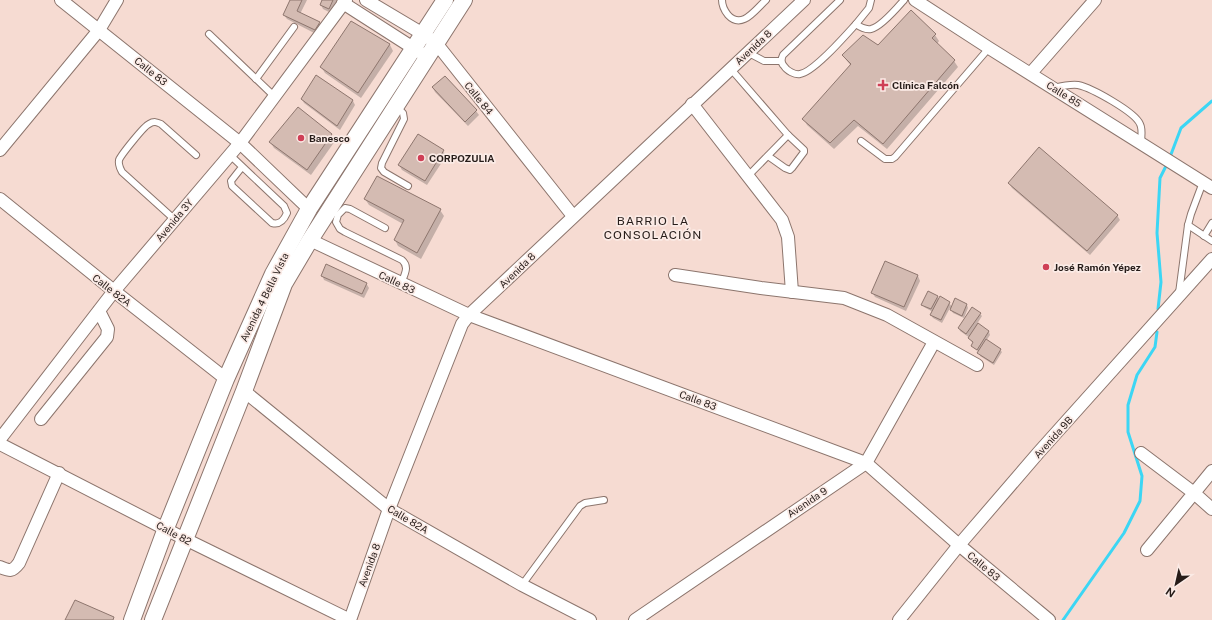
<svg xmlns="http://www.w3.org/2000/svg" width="1212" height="620" font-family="'Public Sans',sans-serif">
<rect width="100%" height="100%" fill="#f6dbd2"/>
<g fill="#0003">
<path d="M291,0H307L300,14L319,23L322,27L318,35L287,19L284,15Z"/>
<path d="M323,0H338L331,13L323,9L321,5Z"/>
<path d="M352,22L390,45L393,51L361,98L325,73L321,67Z"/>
<path d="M935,35L939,41L937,44L954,61L958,67L887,149L858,126L834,149L807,125L804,119L851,66L843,56L878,46Z"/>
<path d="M445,77L476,111L479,115L468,126L435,92L433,88Z"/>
<path d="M302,99L353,101L355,105L340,130L304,103Z"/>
<path d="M331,134L335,141L311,175L274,148L270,142Z"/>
<path d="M443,151L446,156L427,185L402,170L399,165Z"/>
<path d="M1009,183L1117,215L1120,220L1090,255L1012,188Z"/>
<path d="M365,199L440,210L444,216L421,259L398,246L395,240L403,224L369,205Z"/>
<path d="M886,262L918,276L920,281L906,311L875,297L872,292Z"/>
<path d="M322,275L366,283L369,288L364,298L324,280Z"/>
<path d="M937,296L939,300L949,303L952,307L967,305L968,308L964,318L953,313L950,308L942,323L933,318L931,315L933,312L924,307L923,304Z"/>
<path d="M980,314L982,316L977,324L989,332L990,335L986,341L1000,350L1002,352L994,365L980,356L979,352L972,346L974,343L971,341L970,338L960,331L959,328Z"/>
</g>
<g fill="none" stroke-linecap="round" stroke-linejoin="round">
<g stroke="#3cd6f4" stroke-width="3">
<path d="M1170,157L1181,128L1212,101"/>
<path d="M1158,309L1161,282L1157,233L1160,178L1167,164"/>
<path d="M1063,620L1124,533L1140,501L1142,476L1128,432V405L1137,375L1155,347L1157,332"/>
</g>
</g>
<g fill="#d4bbb2" stroke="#8e766e">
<path d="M290,0H302L297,11L320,22L315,30L283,15Z"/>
<path d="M322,0H333L329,9L320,5Z"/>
<path d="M911,10L936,34L932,38L955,60L883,144L854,120L830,143L802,119L851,64L842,55L863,35L878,45Z"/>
<path d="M351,21L390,44L358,93L320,67Z"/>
<path d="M316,75L353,100L337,126L301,99Z"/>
<path d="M445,76L477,110L465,122L432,87Z"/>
<path d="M298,107L332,134L307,170L269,142Z"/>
<path d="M418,134L444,150L425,181L398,165Z"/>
<path d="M1039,147L1118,215L1087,251L1008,183Z"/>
<path d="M377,176L441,209L417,253L394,240L404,220L364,199Z"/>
<path d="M885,261L918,275L904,307L871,293Z"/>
<path d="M326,264L367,283L362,294L321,276Z"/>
<path d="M928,291L938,296L931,309L921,305Z"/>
<path d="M940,296L950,302L941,320L930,315Z"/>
<path d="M955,298L967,304L962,316L950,310Z"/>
<path d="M972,307L981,313L966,334L958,328Z"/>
<path d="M978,323L989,331L977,350L971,346L973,342L968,338Z"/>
<path d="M986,339L1001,349L993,363L977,353Z"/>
<path d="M75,600L114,617L113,620H65Z"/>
</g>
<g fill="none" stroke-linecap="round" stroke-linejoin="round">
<g stroke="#8c756d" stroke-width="8">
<g id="lane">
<path d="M722,0C722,6 724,10 728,15C742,30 755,10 766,0"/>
<path d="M840,0L783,55C781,59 781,63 784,66C787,71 795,75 800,74C814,72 845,36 856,24C860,27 865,30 871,29C881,27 897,8 904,0"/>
<path d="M856,24L869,8L871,0"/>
<path d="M209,34L275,97"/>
<path d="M747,52L764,61H781"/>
<path d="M730,68L788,135L748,176"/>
<path d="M256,79L294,27"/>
<path d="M1054,88C1062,86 1070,84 1078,85C1092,88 1135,112 1140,124C1143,130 1141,137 1141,143"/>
<path d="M397,107L403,113L404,119L382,163L381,168L384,172L408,186"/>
<path d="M861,141L885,159H892L895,157L989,48"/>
<path d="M230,155L284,206L287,213C284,220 280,225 272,223L232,186L231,181L242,167"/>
<path d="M768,156L785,168L790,170L792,168L804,152V150L788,135"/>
<path d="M174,219L122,172C120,168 118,165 119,160C121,155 144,126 149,124C154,121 157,122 161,124L196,155"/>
<path d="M1188,225L1212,241"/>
<path d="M385,228L350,209L345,208L338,215L336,222L340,229L345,232L402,260C410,267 404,275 401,284"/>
<path d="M1204,236L1212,223"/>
<path d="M1179,293L1188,225L1191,214L1203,182"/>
<path d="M522,585L580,506L585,503L604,500"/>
</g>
</g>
<g stroke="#8c756d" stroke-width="14">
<g id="street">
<path d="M61,0L240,143L309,209"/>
<path d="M366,0L423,34L436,43L573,216"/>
<path d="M915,0L989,48L1212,188"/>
<path d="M343,3L421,53"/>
<path d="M1031,73L1095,0"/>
<path d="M692,104L782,220L788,237L792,292"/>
<path d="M0,150L99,30L117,0"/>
<path d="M0,199L114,291L226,379"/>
<path d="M310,240L469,315L866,463L959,545L1049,620"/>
<path d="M675,275L761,288L844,298L887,315L977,365"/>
<path d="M244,391L389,509L522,585L590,620"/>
<path d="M41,419L107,337L108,329L99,311"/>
<path d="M0,439L114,291L240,143L346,0"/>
<path d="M0,444L185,539L350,620"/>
<path d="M1141,453L1194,493L1147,550"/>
<path d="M1212,471L1194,493L1212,509"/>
<path d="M0,567C10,571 12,572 19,563L59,473"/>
<path d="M350,620L389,509L462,324L469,315L804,0"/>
<path d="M635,620L866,463L934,342"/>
<path d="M899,620L959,545L1039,452L1212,259"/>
</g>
</g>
<g stroke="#8c756d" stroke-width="18">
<g id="secondary">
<path d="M132,620L166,528L226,379L273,274L309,209L445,0"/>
<path d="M153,620L244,391L284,284L310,240L464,0"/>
</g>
</g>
<use href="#lane" stroke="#fff" stroke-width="6"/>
<use href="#street" stroke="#fff" stroke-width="12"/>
<use href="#secondary" stroke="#fff" stroke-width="16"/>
</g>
<g fill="#cf3f56" stroke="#fbebe6" stroke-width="1.5">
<path d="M881 79h4v4h4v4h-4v4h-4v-4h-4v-4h4z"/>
<circle cx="301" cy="138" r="4"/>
<circle cx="421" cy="158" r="4"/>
<circle cx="1046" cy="267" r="4"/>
</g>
<g text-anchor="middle" stroke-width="3.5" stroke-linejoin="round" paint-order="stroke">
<g font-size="10" fill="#261c19" stroke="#fbebe6">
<text transform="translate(753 47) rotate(-43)" y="4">Avenida 8</text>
<text transform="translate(151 71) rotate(39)" y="4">Calle 83</text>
<text transform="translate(1064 94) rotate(32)" y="4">Calle 85</text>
<text transform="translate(479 98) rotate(51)" y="4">Calle 84</text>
<text transform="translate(174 220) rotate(-50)" y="4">Avenida 3Y</text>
<text transform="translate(517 270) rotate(-44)" y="4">Avenida 8</text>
<text transform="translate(397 282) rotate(25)" y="4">Calle 83</text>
<text transform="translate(112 290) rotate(38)" y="4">Calle 82A</text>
<text transform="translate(264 297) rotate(-64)" y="4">Avenida 4 Bella Vista</text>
<text transform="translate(698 400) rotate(20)" y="4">Calle 83</text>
<text transform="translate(1053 437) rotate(-48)" y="4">Avenida 9B</text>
<text transform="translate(807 502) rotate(-34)" y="4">Avenida 9</text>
<text transform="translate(408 519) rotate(31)" y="4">Calle 82A</text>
<text transform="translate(174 533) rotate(28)" y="4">Calle 82</text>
<text transform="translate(369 565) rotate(-70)" y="4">Avenida 8</text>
<text transform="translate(984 566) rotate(40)" y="4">Calle 83</text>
</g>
<g font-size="10" font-weight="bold" fill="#261c19" stroke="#fbebe6" text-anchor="start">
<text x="892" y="89">Clínica Falcón</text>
<text x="309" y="142">Banesco</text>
<text x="429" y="162">CORPOZULIA</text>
<text x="1054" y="271">José Ramón Yépez</text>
</g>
<g font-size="12" letter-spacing="1" fill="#261c19" stroke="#fbebe6">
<text x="653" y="225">BARRIO LA<tspan x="653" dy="14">CONSOLACIÓN</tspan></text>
</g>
</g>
<g transform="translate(1176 584) rotate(214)" stroke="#fbebe6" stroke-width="3" paint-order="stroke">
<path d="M0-3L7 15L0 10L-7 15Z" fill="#261c19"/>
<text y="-6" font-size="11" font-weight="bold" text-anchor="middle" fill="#261c19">N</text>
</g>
</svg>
